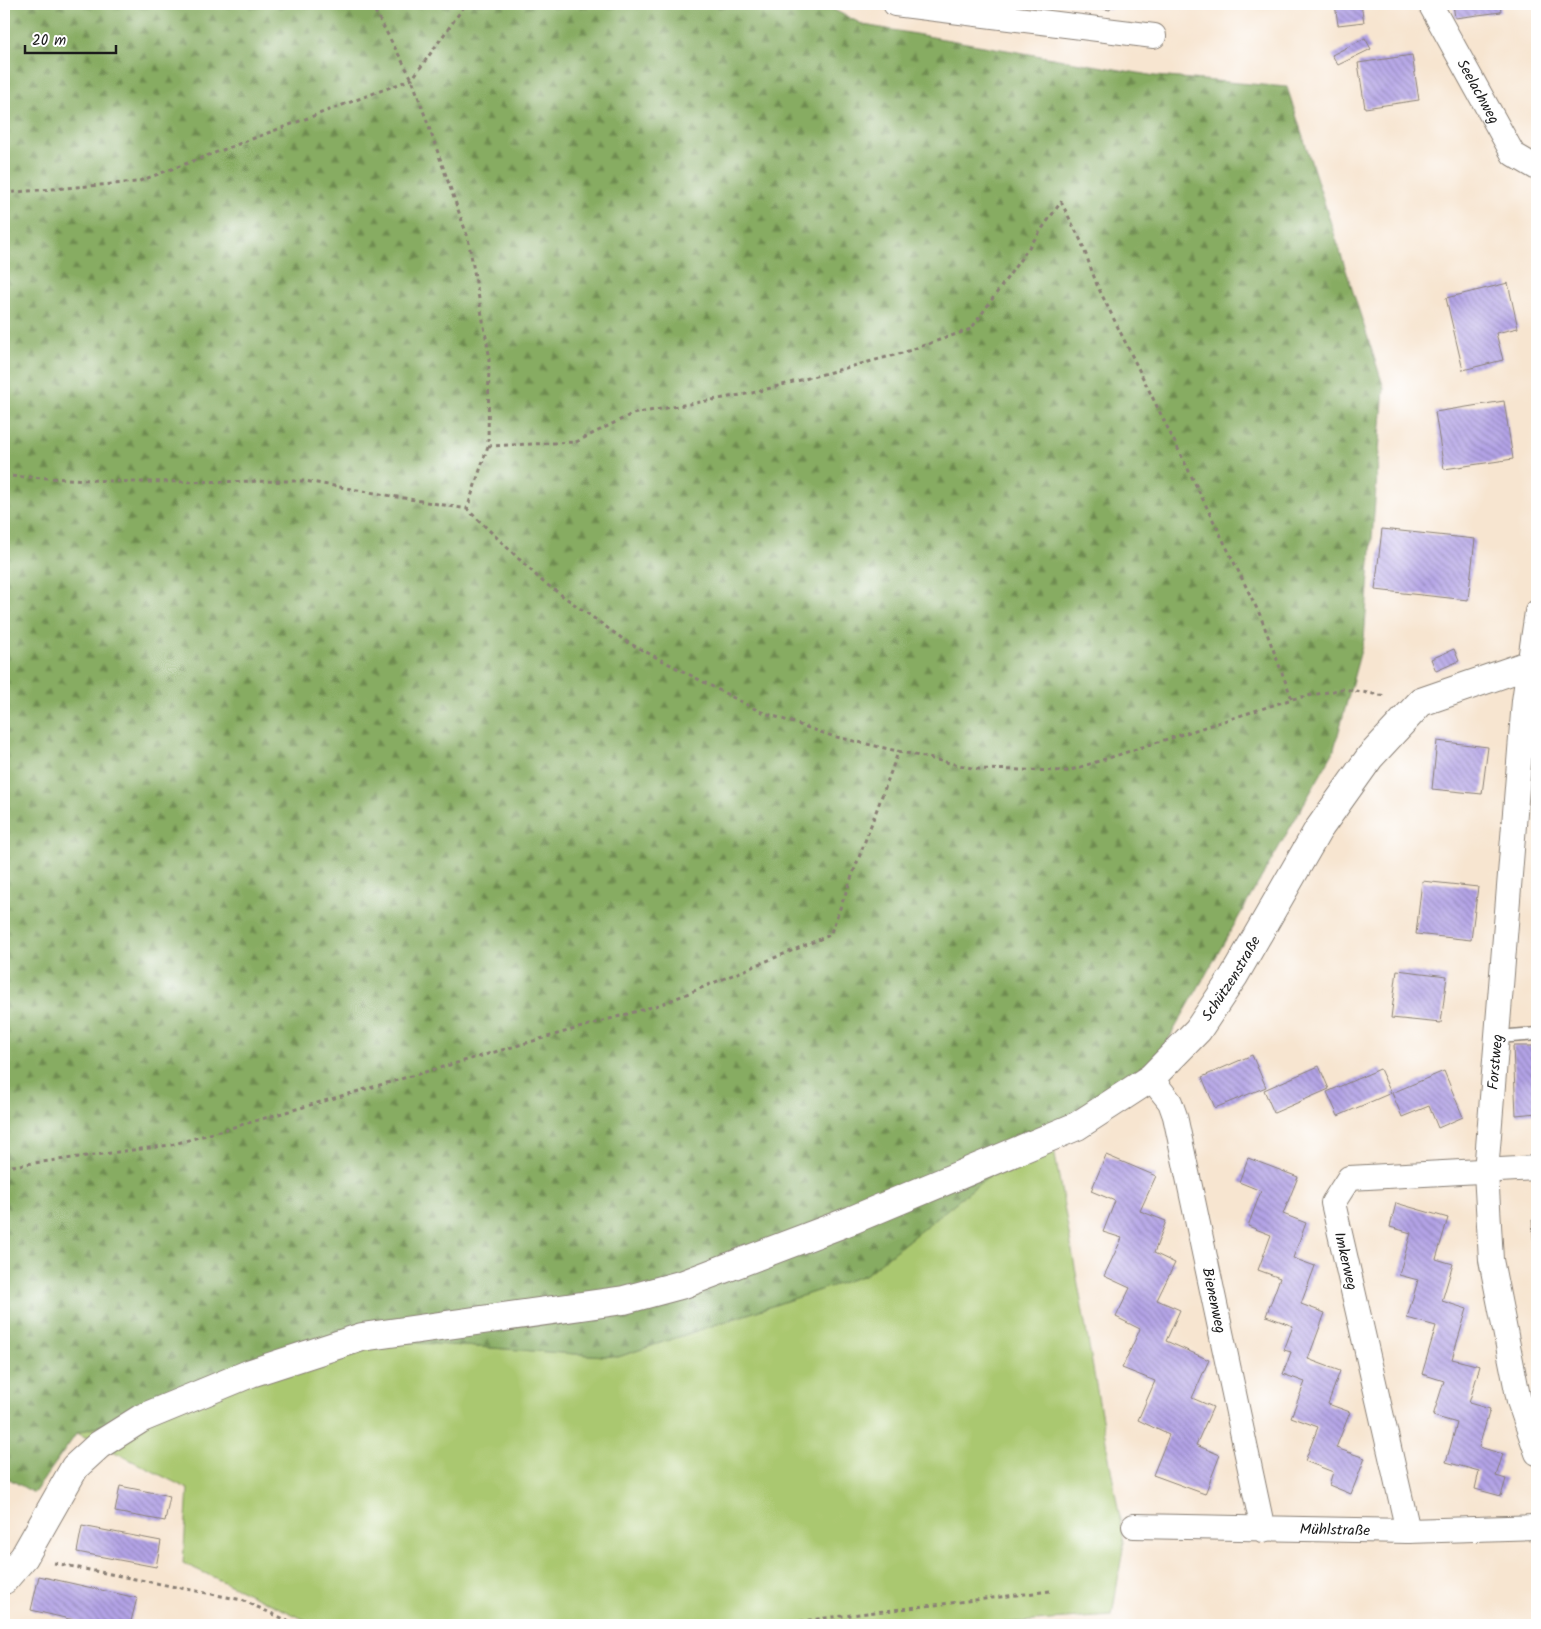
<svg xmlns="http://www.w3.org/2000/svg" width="1541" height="1629" font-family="Kalam,sans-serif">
<defs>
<pattern id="forest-firs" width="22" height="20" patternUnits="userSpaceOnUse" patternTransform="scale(1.25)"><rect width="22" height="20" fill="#87ac62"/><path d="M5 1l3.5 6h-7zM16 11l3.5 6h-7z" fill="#6e8b50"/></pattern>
<pattern id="building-back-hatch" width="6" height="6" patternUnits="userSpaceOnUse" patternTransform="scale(1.25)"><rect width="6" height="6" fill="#b3a3e6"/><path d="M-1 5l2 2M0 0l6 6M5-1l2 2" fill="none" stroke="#9184ba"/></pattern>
</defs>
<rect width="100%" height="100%" fill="#fff"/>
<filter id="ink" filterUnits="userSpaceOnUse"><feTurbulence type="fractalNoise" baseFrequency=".02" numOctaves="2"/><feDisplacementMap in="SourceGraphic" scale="10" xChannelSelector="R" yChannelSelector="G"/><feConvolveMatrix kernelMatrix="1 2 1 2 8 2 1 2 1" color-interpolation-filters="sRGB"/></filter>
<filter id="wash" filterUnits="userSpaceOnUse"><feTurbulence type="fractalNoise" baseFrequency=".0096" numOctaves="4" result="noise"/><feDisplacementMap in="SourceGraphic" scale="20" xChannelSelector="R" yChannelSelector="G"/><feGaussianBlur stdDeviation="1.12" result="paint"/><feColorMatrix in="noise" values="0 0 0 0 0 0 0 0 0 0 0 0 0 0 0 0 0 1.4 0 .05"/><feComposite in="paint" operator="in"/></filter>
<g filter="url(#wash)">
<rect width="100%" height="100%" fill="#f7e5d0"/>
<path fill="#aac86f" stroke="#637246" d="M1050,1127L1124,1542L1112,1616L973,1625H316L183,1563L188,1489L77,1433L365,1339L618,1357L865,1275Z"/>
<path fill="url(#forest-firs)" stroke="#52643f" d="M4,4H822L864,25L1155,76L1287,87L1384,388L1364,639L1333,753L1159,1056L1050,1127L865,1275L618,1357L365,1339L77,1433L34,1493L4,1476Z"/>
<g id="blocks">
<g fill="url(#building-back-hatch)">
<path d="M1080,4H1111L1110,10Z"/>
<path d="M1335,4H1361L1364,22L1338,25Z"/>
<path d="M1453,4H1500L1501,12L1455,18Z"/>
<path d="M1365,38L1371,49L1338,65L1332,55Z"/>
<path d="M1412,55L1419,100L1365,108L1358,63Z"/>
<path d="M1508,283L1518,328L1496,333L1503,360L1463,370L1446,298Z"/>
<path d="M1504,401L1513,459L1444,469L1435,412Z"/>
<path d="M1382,529L1475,539L1468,600L1375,590Z"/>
<path d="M1454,649L1459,661L1436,671L1431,659Z"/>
<path d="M1437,741L1488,747L1482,794L1432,789Z"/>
<path d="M1535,769H1537V787H1536Z"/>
<path d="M1422,881L1478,887L1471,940L1416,934Z"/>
<path d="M1397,970L1447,976L1441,1023L1391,1018Z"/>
<path d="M1513,1046H1537V1113L1516,1115Z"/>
<path d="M1252,1055L1266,1087L1215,1108L1202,1077Z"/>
<path d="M1319,1066L1329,1089L1274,1113L1264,1090Z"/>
<path d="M1380,1069L1391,1093L1338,1116L1327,1092Z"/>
<path d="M1444,1071L1463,1117L1438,1128L1429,1106L1402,1117L1392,1093Z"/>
<path d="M1106,1155L1156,1176L1140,1211L1166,1221L1154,1253L1175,1263L1157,1300L1180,1310L1166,1341L1209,1360L1192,1398L1213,1407L1196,1445L1220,1455L1205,1494L1153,1475L1169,1435L1138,1420L1155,1381L1122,1368L1140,1329L1116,1317L1130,1288L1104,1276L1122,1238L1103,1232L1115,1201L1091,1191Z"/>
<path d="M1248,1158L1298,1177L1283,1214L1306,1223L1293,1258L1315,1266L1301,1304L1325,1313L1308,1359L1340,1371L1328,1404L1350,1412L1336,1448L1365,1458L1351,1494L1329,1485L1333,1472L1305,1461L1318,1427L1291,1417L1305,1382L1283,1374L1291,1352L1284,1350L1293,1326L1266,1316L1280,1278L1258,1270L1271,1235L1248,1226L1261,1191L1239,1182Z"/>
<path d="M1396,1203L1448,1218L1436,1259L1453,1264L1442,1301L1467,1309L1452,1359L1480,1366L1469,1403L1490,1409L1479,1447L1503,1454L1496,1476L1506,1479L1501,1496L1475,1489L1479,1471L1446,1462L1457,1423L1433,1416L1444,1381L1422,1374L1436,1326L1407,1318L1418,1280L1399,1275L1411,1233L1390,1227Z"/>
<path d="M1532,1220H1537V1276H1536Z"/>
<path d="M120,1486L170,1496L165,1521L115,1512Z"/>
<path d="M82,1526L161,1541L156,1567L77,1552Z"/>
<path d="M39,1576L137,1598L130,1625H95L31,1610Z"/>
</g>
</g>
</g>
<g filter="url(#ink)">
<use href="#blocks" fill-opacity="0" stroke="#8a8076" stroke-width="1"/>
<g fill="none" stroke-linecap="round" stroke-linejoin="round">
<g stroke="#8a8076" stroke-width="15">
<path id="lane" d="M1497,1037L1537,1034"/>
</g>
<g stroke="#8a8076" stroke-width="26">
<g id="street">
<path d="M895,4L1154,36"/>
<path id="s1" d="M1430,4L1513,154L1537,168"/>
<path d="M1537,612L1524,701L1486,1172L1491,1260L1519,1401L1537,1453"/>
<path id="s2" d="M1151,1078L1170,1102L1175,1116L1263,1530"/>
<path id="s3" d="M1134,1526L1408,1531L1537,1527"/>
<path d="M1408,1531L1333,1203L1349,1178L1537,1168"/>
</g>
</g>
<g stroke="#8a8076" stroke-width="30">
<g id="secondary">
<path id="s4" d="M4,1580L24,1557L75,1467L99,1445L142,1418L251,1373L362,1337L624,1300L684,1284L852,1220L1077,1126L1151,1078L1198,1030L1234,976L1318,830L1370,757L1421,702L1528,665H1537"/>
</g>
</g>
<g stroke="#8a8076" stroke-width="3" stroke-dasharray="4 4" stroke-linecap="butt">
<path d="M371,4L412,79L468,238L489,354L488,446L467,509"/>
<path d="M4,193L137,182L412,79L466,4"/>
<path d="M488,446L576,442L632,414L752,393L902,353L971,329L1061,202L1081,241L1097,285L1260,615L1292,699"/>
<path d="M4,476L134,482L305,481L467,509L542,581L627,642L759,711L832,736L976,769L1068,771L1292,699L1343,689L1386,696"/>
<path d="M4,1167L171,1145L662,1004L830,935L899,750"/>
<path d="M54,1563L242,1600L297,1625"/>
<path d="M768,1625L1050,1591"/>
</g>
<use href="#lane" stroke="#fff" stroke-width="12"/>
<use href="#street" stroke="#fff" stroke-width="24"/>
<use href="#secondary" stroke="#fff" stroke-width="28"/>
</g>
</g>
<g text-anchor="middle" stroke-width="4.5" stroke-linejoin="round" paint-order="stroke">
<g font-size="15" fill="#1c1c1c" stroke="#fff">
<text dy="5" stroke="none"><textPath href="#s1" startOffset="100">Seelachweg</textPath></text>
<text dy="5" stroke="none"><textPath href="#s4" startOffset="1419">Schützenstraße</textPath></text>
<text transform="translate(1495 1062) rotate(-85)" y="5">Forstweg</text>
<text transform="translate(1346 1261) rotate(77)" y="5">Imkerweg</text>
<text dy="5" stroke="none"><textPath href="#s2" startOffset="234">Bienenweg</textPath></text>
<text dy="5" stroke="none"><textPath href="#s3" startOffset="201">Mühlstraße</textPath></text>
</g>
</g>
<rect width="1541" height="1629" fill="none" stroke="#fff" stroke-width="20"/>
<path d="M25 45v8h91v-8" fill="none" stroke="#1c1c1c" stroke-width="2.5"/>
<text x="32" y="45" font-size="15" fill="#1c1c1c" stroke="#ffffff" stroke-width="4" paint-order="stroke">20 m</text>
</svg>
